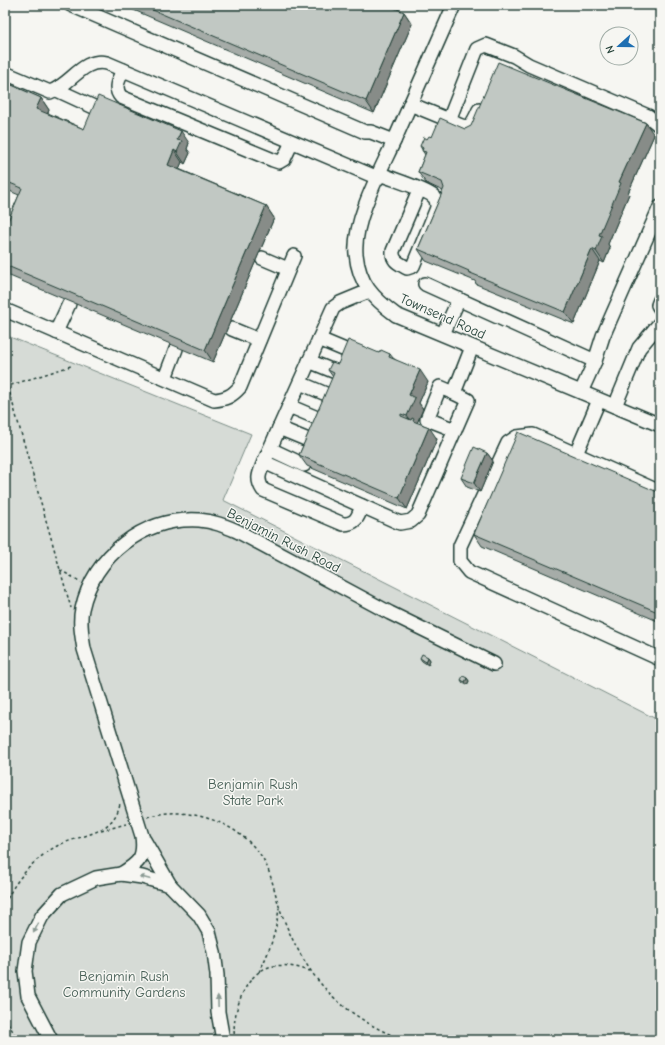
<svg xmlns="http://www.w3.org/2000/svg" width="665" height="1045" font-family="'Comic Neue',sans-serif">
<rect width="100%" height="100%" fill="#f6f6f2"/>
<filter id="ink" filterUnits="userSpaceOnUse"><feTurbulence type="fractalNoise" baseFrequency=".025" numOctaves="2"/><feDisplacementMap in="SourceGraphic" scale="8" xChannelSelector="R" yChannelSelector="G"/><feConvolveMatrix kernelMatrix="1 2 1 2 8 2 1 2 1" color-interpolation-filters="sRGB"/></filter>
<g filter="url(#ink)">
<path fill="#d6dbd6" stroke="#7a8c85" d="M5,335L251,434L223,500L660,721V1040H5Z"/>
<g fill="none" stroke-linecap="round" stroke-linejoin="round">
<g stroke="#1f3d34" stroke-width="16">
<g id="minor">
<path d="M71,5L365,132H371L394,141"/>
<path d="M454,5C434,50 415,94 395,139C381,170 353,220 356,254C359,284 373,298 396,315L660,425"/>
<path d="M123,70C119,79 113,88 121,97L273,160L279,162L284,159L292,142"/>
<path d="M5,73L50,92C71,85 83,57 107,63L378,178"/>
<path d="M57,90L96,108"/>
<path d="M410,104L449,120L477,49L486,45L514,56L529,65L648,116L660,126"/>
<path d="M449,120C468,130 470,130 479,110"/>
<path d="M380,174C392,179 425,189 433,196C437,199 437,203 437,208L413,266L407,268C399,263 392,261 393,251L419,190"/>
<path d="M262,258L288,269"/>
<path d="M425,284L595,361"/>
<path d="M369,291L340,303L333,308L264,462L400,523L411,521L418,515L468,400L454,393L472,347"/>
<path d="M660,300L658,305L660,308"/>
<path d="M5,310L214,400C226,399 232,396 240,387L294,256"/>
<path d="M232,329L259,340"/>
<path d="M56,332L69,304"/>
<path d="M443,334L459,299"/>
<path d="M319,339L350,352"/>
<path d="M309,361L338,373"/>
<path d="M165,378L176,349"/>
<path d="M300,383L333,397"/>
<path d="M581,392L595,361L603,336L660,207"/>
<path d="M454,393L440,387L427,419L455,430"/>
<path d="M289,406L322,420"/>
<path d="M615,406L639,348L660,323"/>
<path d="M279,428L313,442"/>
<path d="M270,449L304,465"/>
<path d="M576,454L599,400"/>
<path d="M264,462C259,474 256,479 263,490L343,524C356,524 358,517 362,506"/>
<path d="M660,492L533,435L517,437L508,443L460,546V561L469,572L660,659"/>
<path d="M144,840L170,885"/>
<path d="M121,874C139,863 145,858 142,836L84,649C82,636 79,622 82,609C94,555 144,517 199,520C213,521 225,526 237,531L390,613L494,664"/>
<path d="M51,1040L28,996L25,971L29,942L42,916L62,894L96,878L121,874L142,877L170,885L199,915L209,932L214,952L217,975L218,1012L223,1040"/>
</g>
</g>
<g stroke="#1f3d34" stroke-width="1.5" stroke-dasharray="3 3" stroke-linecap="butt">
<path d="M5,387L71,366"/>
<path d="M8,387L71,608"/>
<path d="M60,570L81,582"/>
<path d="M147,817C167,811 184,812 203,817C227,823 248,837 262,857C271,872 274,890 279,906C286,928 298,952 311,971C333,1003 368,1027 404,1040"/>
<path d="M101,831L126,824"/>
<path d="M5,904C14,881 34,859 55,847C79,834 114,836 120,803"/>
<path d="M259,972C270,951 276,932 279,908"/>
<path d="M5,1018L18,1040"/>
<path d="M235,1040C231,1019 241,985 259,972C274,961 294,966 310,971"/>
</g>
<use href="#minor" stroke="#f6f6f2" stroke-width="13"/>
</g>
<g fill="#a6aca8" stroke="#1f3d34">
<path d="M122,5H388L404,12L412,24L374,113Z"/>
<path d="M5,82L41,98L49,110L48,113L84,129L189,143L187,149L190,153L185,164L182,162L179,169L266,206L274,218L213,362L5,274V228L19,195L5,189Z"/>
<path d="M465,129L654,135L628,193L629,194L608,244L610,248L604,263L600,261L574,324L476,284L475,281L426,261L418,249L443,191L426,183L418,172L425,155L420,146L427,139Z"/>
<path d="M379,353L390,354L393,358L428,382L419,403L423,409L417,423L437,439L407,509L307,466L299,455L333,377L328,370L338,364Z"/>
<path d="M487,453L493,461L480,492L467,487L461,478Z"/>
<path d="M660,493V622L482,546L474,534Z"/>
<path d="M428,657L430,660L428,665L422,661L420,658Z"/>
<path d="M467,678L469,681L467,685L463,683L461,680Z"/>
</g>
<g fill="#878c88" stroke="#1f3d34">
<path d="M404,12L412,24L374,113L366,101Z"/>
<path d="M41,98L49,110L45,120L36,109Z"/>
<path d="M646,123L654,135L628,193L629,194L608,244L610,248L604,263L596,251L599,235L619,182Z"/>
<path d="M181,131L189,143L187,149L190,153L185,164L177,152V140Z"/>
<path d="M174,150L182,162L176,176L168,165Z"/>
<path d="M266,206L274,218L213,362L205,350Z"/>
<path d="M592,249L600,261L574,324L565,312Z"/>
<path d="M420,370L428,382L419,403L423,409L415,428L407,416L409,395Z"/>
<path d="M429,427L437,439L407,509L399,498Z"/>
<path d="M487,453L493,461L480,492L474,483Z"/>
<path d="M428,657L430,660L428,665L426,662Z"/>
<path d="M467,678L469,681L467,685L465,682Z"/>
</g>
<g fill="#c1c8c3" stroke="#1f3d34">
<path d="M141,5H388L404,12L366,101Z"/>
<path d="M498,62L646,123L619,182L621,183L599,235L602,236L596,251L592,249L565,312L468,272L469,271L418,249L444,188L442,182L418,172L426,152L422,151L423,148L420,146L424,137L427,139L429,136L432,137L440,118L465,129L471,126Z"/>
<path d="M5,82L41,98L36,109L84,129L98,96L181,131L177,140L182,141L177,152L174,150L168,165L266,206L205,350L5,265V228L22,188L5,181Z"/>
<path d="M348,340L379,353L381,350L390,354L389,357L420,370L409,395L415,398L407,416L401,414V416L411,420L412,418L414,419L413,421L429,427L399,498L299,455L334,373L328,370L332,362L338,364Z"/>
<path d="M518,432L660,493V613L474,534Z"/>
<path d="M474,447L487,453L474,483L461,478Z"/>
<path d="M422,654L428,657L426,662L420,658Z"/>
<path d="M463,676L467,678L465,682L461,680Z"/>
</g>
<defs><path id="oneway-solid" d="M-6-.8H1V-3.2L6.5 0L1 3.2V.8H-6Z"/></defs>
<g fill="#8a9a93">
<use href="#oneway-solid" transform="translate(145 878) rotate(-166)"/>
<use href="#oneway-solid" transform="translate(36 928) rotate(118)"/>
<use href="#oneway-solid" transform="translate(218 1001) rotate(-92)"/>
</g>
</g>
<g text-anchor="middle" stroke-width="3" stroke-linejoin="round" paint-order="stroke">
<g font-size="14" fill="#1f3d34" stroke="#f6f6f2">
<text transform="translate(443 316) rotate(24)" y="5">Townsend Road</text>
<text transform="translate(284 540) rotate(27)" y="5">Benjamin Rush Road</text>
</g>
<g font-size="14" fill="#445d54" stroke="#f6f6f2">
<text x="253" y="789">Benjamin Rush<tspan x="253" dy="16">State Park</tspan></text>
<text x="124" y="981">Benjamin Rush<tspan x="124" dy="16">Community Gardens</tspan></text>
</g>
</g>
<rect width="665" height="1045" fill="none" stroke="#f6f6f2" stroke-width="20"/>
<rect x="10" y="10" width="645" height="1025" fill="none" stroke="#1f3d34" stroke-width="1.5" filter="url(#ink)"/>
<g transform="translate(619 46) rotate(249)"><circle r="19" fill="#f6f6f2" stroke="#a0aca6"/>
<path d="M0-3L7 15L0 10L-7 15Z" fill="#1f6fb2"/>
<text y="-6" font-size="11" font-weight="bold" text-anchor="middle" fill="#1f3d34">N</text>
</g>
</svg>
